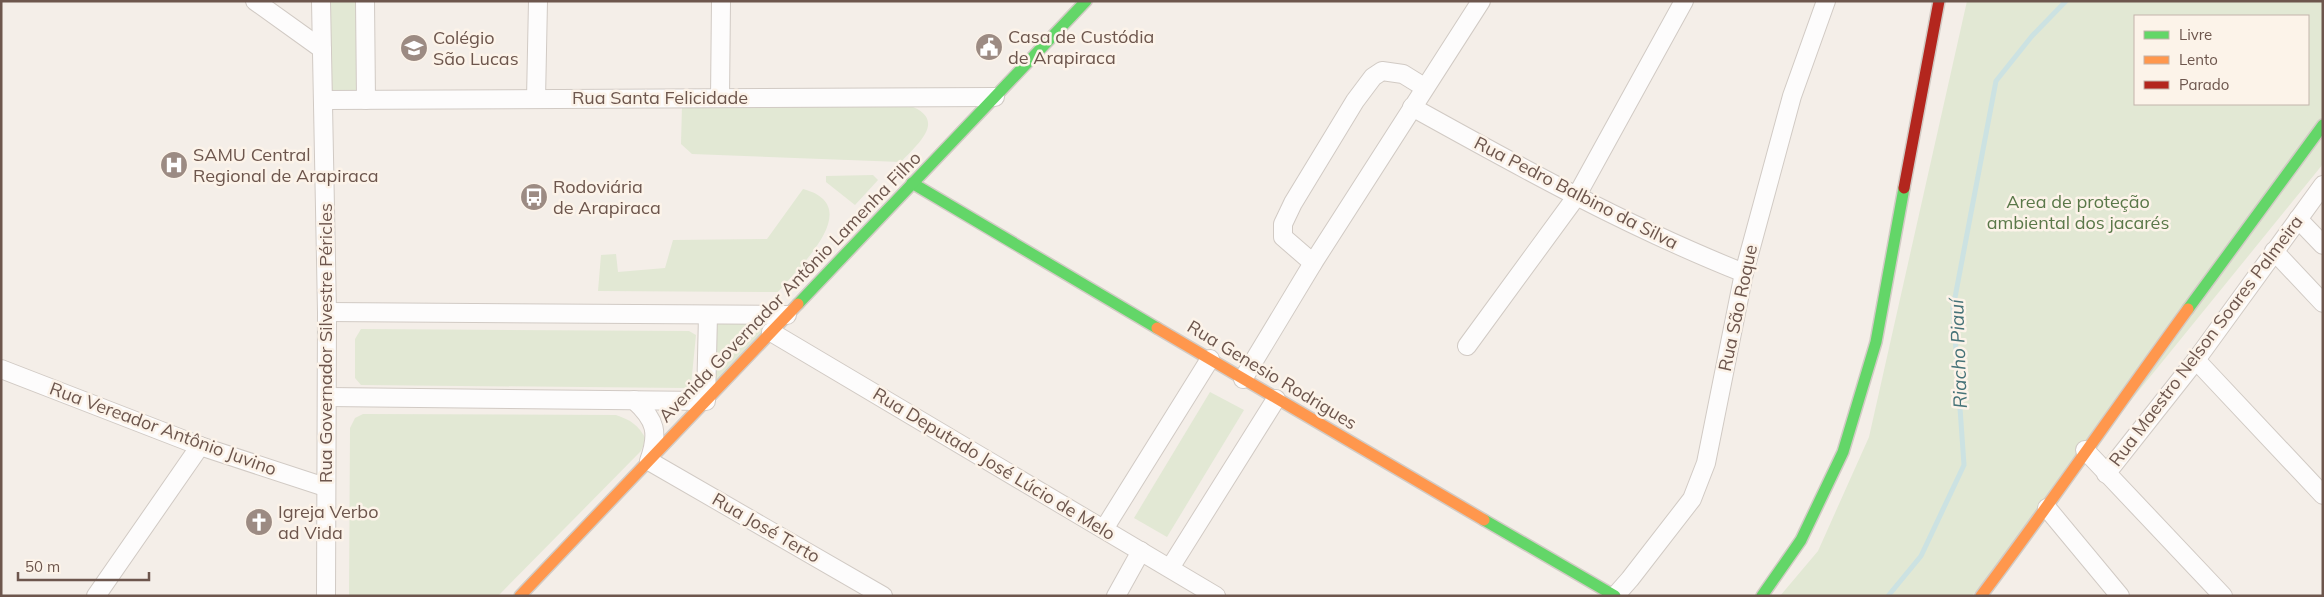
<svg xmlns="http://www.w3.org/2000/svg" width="2324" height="597" font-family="Mulish,sans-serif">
<rect width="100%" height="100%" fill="#f4eee8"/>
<g fill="#e2e8d4" fill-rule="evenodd">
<path d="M321,1H365L366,100H325Z"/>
<path d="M1967,1H2323V164L1972,596H1780L1818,551L1869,437ZM2135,16H2308V104H2135Z"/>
<path d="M682,105H908C948,119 919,143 901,162L692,154L681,144Z"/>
<path d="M873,175L878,180L855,205L826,182V176Z"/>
<path d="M803,189C867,206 798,268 778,292L598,291L601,255L616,254L618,272L665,268L673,240L767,239Z"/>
<path d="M708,315H787L706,401Z"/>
<path d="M361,329L689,331L696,335L691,385L684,388L361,385L355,378V339Z"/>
<path d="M1210,392L1244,410L1167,537L1134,518Z"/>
<path d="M363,414L616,415C631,420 638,425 646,439L641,451L498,596H349L350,428L355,418Z"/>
</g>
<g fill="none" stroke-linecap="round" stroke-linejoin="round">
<path stroke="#cce2e2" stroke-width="5" d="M1888,596L1921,556L1964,465L1953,308L1996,81L2032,36L2066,1"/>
<g stroke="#d1cac4" stroke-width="20">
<g id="street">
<path d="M255,1L322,49"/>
<path d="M321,1L327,312L326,596"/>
<path d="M365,1L366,100"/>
<path d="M720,98L721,1"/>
<path d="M536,99L538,1"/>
<path d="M325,100L995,97"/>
<path d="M1412,107C1520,167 1628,227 1744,273"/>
<path d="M2298,219L2323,245"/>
<path d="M2274,251L2323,303"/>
<path d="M1313,263L1283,237V224L1293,203L1355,101L1373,77L1382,71L1403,74L1424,87"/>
<path d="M327,312L787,315"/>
<path d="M771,332L1216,596"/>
<path d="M1467,346L1576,197L1684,1"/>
<path d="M2196,360L2323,495"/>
<path d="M1,369L200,446L325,487"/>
<path d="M1243,379L1313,263L1481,1"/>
<path d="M328,397L706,401L708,315"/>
<path d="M634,400C656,420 659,433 649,461L883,596"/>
<path d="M2085,450L2223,596"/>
<path d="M2106,474L2196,360L2323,185"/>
<path d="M2047,508L2120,596"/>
<path d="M1104,529L1210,359"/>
<path d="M1170,568L1276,399"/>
<path d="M96,596L200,446"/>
<path d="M1116,596L1141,551"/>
<path d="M1615,596L1630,579L1692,499L1706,463L1744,273L1792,96L1826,1"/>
</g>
</g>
<g stroke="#d2cbc5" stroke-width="14">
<g id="fast">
<path d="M912,183L1157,328"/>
<path d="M798,304L1086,1"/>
<path d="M2188,309L2323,125"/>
<path d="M1484,520L1615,596"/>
<path d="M1762,596L1801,540L1843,452L1876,342L1904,188"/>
</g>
</g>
<g stroke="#d2cbc5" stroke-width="14">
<g id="slow">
<path d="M1157,328L1484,520"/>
<path d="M520,596L798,304"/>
<path d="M1981,596C2052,502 2118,405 2188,309"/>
</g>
</g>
<g stroke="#d2cbc5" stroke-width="14">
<path id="jam" d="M1904,188L1939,1"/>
</g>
<use href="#street" stroke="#fdfcfc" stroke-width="18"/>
<use href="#fast" stroke="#63d668" stroke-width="11"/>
<use href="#slow" stroke="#ff974d" stroke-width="11"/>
<use href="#jam" stroke="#b3261e" stroke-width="11"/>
</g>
<defs>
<g id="civic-disc" transform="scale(1.4375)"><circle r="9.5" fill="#9c8b83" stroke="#fcf3e9"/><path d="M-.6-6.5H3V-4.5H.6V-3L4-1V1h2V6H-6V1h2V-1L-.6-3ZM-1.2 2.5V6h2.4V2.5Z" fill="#fff"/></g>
<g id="school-disc" transform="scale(1.4375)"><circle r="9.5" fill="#9c8b83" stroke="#fcf3e9"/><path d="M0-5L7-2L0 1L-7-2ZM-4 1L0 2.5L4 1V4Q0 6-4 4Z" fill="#fff"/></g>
<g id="hospital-disc" transform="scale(1.4375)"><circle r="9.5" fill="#9c8b83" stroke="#fcf3e9"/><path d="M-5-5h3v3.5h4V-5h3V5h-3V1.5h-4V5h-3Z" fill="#fff"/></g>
<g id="bus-disc" transform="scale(1.4375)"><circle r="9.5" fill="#9c8b83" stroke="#fcf3e9"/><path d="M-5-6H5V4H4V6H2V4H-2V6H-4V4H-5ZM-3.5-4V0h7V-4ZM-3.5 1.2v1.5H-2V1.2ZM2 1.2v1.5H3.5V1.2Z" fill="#fff"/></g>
<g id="church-disc" transform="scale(1.4375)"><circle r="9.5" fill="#9c8b83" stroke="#fcf3e9"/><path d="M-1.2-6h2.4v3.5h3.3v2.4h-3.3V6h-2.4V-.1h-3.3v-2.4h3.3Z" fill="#fff"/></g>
</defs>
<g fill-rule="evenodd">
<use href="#civic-disc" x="989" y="47"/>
<use href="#school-disc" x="414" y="48"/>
<use href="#hospital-disc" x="174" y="165"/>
<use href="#bus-disc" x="534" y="197"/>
<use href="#church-disc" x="259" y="522"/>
</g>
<g text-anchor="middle" stroke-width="5" stroke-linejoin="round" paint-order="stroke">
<g font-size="18" fill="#6d564d" stroke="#fcf3e9" text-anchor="start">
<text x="1008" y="43">Casa de Custódia<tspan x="1008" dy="21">de Arapiraca</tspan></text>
<text x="433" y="44">Colégio<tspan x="433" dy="21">São Lucas</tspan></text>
<text x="193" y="161">SAMU Central<tspan x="193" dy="21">Regional de Arapiraca</tspan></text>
<text x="553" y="193">Rodoviária<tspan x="553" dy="21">de Arapiraca</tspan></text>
<text x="278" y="518">Igreja Verbo<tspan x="278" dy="21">ad Vida</tspan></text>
</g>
<g font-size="18" fill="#6d564d" stroke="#fcf3e9">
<text x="660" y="104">Rua Santa Felicidade</text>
<text transform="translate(1576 193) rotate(27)" y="6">Rua Pedro Balbino da Silva</text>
<text transform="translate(790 287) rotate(-46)" y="6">Avenida Governador Antônio Lamenha Filho</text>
<text transform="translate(1738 308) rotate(-78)" y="6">Rua São Roque</text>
<text transform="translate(2206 341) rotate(-53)" y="6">Rua Maestro Nelson Soares Palmeira</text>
<text transform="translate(326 343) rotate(-90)" y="6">Rua Governador Silvestre Péricles</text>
<text transform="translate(1272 375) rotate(31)" y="6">Rua Genesio Rodrigues</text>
<text transform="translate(163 429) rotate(20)" y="6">Rua Vereador Antônio Juvino</text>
<text transform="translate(994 464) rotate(31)" y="6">Rua Deputado José Lúcio de Melo</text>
<text transform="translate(766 528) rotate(30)" y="6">Rua José Terto</text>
</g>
<g font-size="18" fill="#5a7849" stroke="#fcf3e9">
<text x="2078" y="208">Area de proteção<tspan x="2078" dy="21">ambiental dos jacarés</tspan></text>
</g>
<g font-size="19" font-style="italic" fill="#467378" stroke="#fcf3e9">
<text transform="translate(1958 354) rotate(-92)" y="7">Riacho Piauí</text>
</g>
</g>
<rect width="2324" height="597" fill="none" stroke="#6d564d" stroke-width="5"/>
<rect x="2134" y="15" width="175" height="90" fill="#fcf3e9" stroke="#c3b4ab"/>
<rect x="2144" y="31" width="25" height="8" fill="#63d668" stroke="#c3b4ab"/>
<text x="2179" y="40" font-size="15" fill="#6d564d">Livre</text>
<rect x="2144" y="56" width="25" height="8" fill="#ff974d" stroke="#c3b4ab"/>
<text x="2179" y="65" font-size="15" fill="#6d564d">Lento</text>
<rect x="2144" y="81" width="25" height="8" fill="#b3261e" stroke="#c3b4ab"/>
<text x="2179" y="90" font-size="15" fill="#6d564d">Parado</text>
<path d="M18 572v8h131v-8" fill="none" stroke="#6d564d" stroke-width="2.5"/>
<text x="25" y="572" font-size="15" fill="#6d564d" stroke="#fcf3e9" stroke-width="4" paint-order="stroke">50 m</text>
</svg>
